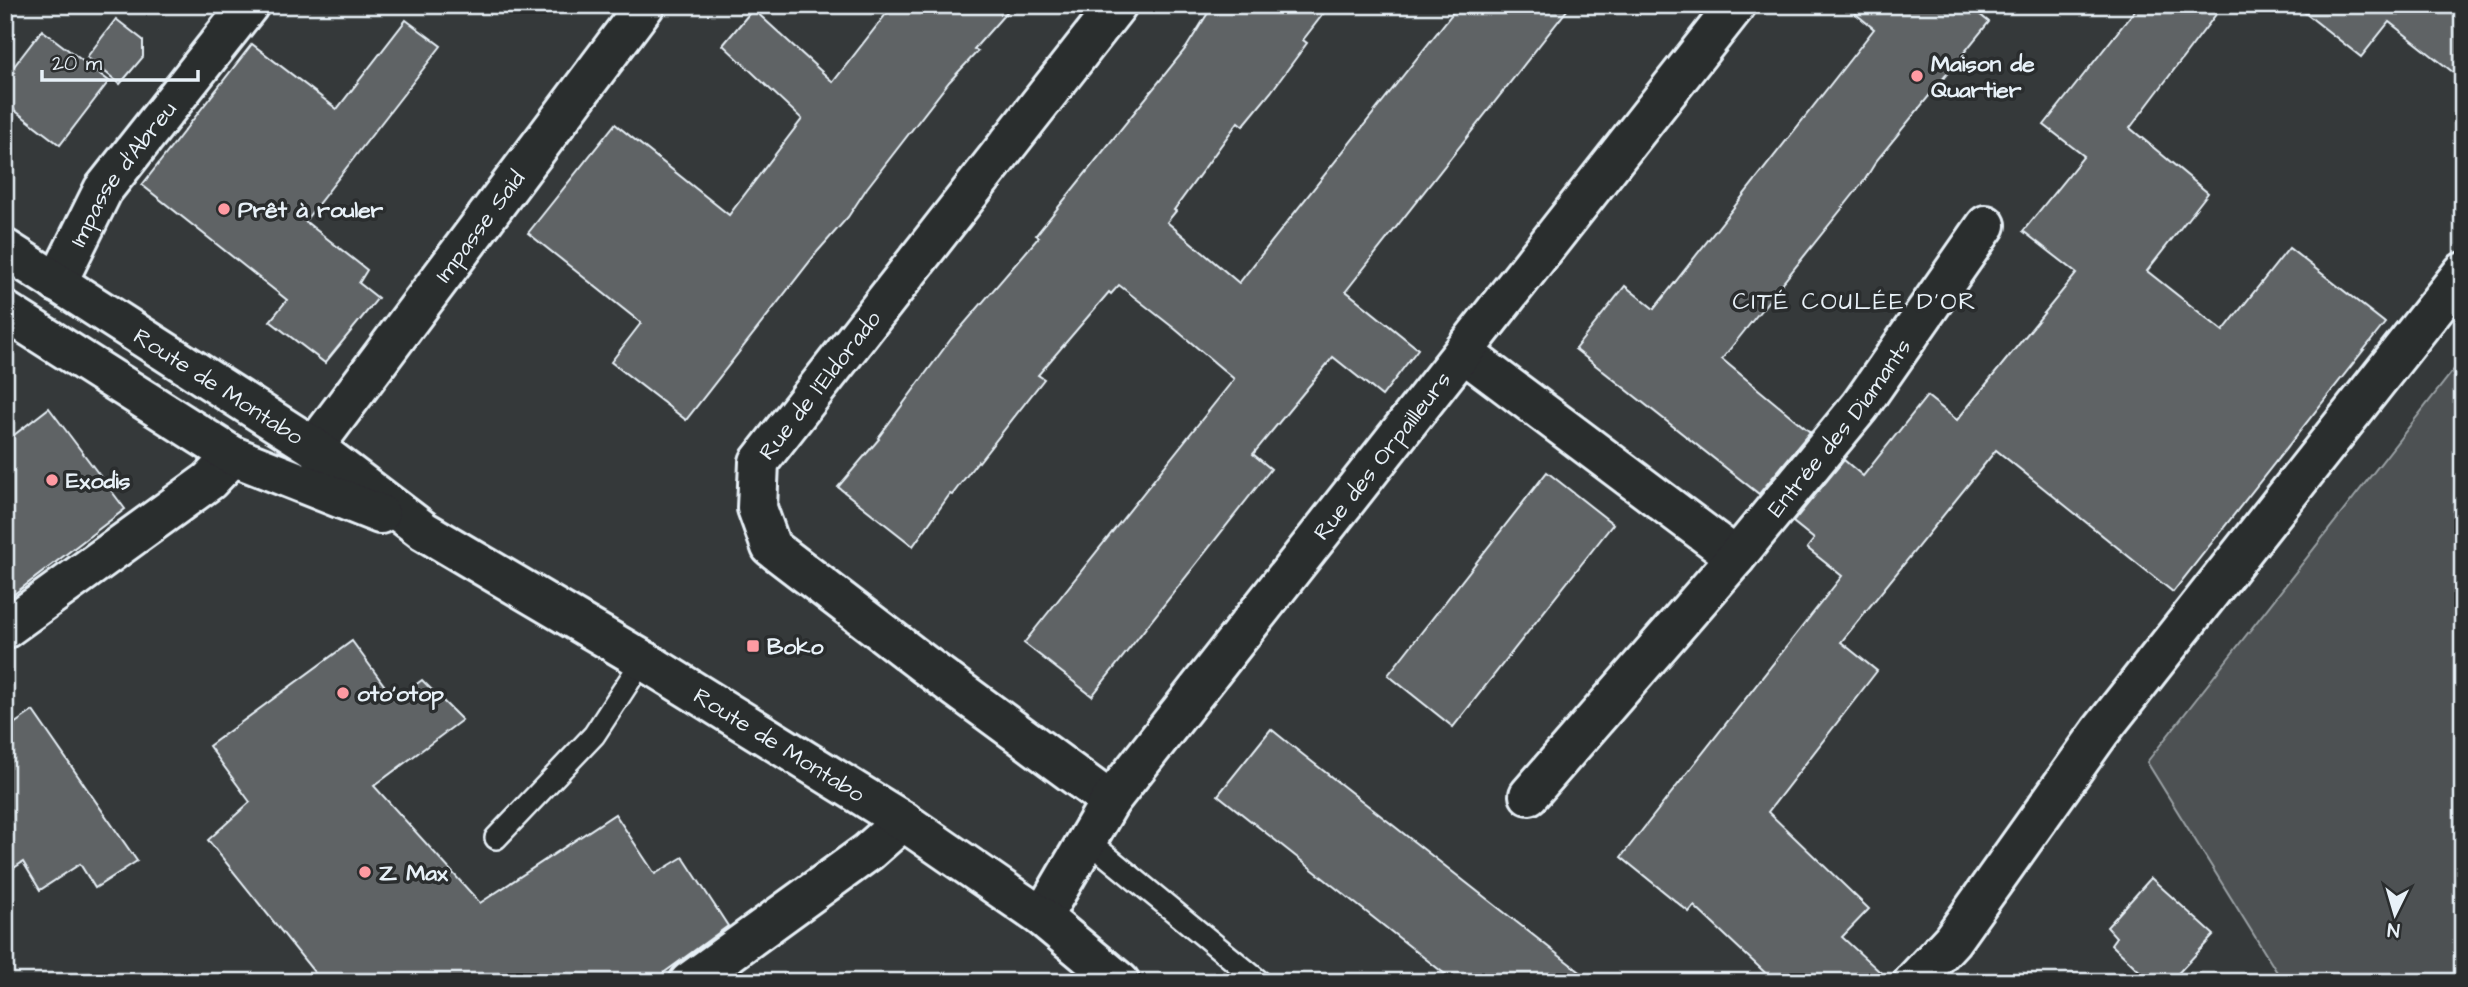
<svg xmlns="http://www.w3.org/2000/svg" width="2468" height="987" font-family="'Architects Daughter',sans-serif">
<rect width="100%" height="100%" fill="#35393a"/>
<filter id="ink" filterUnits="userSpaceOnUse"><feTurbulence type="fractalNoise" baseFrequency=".0143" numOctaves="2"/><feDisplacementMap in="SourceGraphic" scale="14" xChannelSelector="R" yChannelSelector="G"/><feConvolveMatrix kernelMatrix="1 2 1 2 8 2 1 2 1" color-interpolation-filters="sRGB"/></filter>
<g filter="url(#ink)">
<path fill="#4d5152" stroke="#9aa1a5" stroke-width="2" d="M2463,358V982H2283L2147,762Z"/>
<g fill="#5f6365" stroke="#e8f1f8" stroke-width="2">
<path d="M893,5H1013L974,49L978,51L949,82L867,188L848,217L818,251L686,420L611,362L641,323L528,233L615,124L729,215L802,119L723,45L753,9L833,82Z"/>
<path d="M1213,5H1330L1303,40L1307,43L1271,92L1243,126L1238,122L1174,210L1176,211L1167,222L1239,283L1459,5H1571L1346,291L1418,349L1382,396L1333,357L1253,454L1271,469L1092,696L1024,643L1234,379L1175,329L1119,285L1111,294L1109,292L1038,375L1044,379L979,462L978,461L952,495L950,494L913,546L838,487L879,439L878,438L951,339L1039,237L1036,235L1186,48Z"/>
<path d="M1845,5H1968L1989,22L1877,160L1864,181L1722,359L1810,432L1759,494L1575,349L1625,286L1654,309L1874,29Z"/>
<path d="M2139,5H2223L2130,128L2208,193L2147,271L2223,331L2289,248L2385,323L2173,592L1996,450L1841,642L1877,671L1768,812L1869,909L1842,937L1891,982H1775L1694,906L1689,912L1621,857L1842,576L1807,548L1814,539L1793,522L1844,460L1863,476L1927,396L1957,420L2077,273L2023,231L2084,156L2044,125Z"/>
<path d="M2295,5H2463V80L2389,22L2361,57Z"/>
<path d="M116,19L143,40V57L120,84L87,57Z"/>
<path d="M406,20L441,46L305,221L367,270L359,283L378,298L325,363L270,321L287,300L142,185L252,44L337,109Z"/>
<path d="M42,30L109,81L60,145L5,103V78Z"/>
<path d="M49,408L125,509L5,601V442Z"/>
<path d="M1547,472L1613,524L1453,727L1388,675Z"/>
<path d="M352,641L395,700L422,680L462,720L374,786L480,903L615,814L655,874L683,857L728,926L651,982H322L208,840L250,802L209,746Z"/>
<path d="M33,711L137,861L95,888L80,864L40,890L23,862L5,874V730Z"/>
<path d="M1271,729L1297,750L1593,982H1455L1218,795Z"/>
<path d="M2151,878L2214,935L2170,982H2151L2111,944L2116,937L2107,927Z"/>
</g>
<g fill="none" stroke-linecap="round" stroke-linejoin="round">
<g stroke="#e8f1f8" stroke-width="26">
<g id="lane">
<path d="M496,838L594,735L643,660"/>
<path d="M1087,840L1260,982"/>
</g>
</g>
<g stroke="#e8f1f8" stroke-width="44">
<g id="street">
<path id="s1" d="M57,283L103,190L249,5"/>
<path d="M1464,353L1736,557"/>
<path id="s2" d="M314,447L645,5"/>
<path d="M5,629L209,481L233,456"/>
<path id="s3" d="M1529,795L1736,557L1860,406L1986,225"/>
<path id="s4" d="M1110,801L925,665L771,547L757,508L759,462L1117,5"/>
<path id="s5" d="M1042,917L1110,801L1736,5"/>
<path d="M689,982L868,852L903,821"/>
<path d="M1913,982L1952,940L2100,732L2463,272"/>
</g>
</g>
<g stroke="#e8f1f8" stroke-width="44">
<g id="secondary">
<path id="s6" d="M5,249L314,447L424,531L643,660L903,821L1042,917L1120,982"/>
<path d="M5,311L233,456L380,514"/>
</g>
</g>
<use href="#lane" stroke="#2a2d2e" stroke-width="21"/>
<use href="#street" stroke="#2a2d2e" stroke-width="38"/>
<use href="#secondary" stroke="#2a2d2e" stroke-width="38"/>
</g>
</g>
<g fill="#ff9aa2" stroke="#2a2d2e" stroke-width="2.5">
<circle cx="1917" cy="76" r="7"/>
<circle cx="224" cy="209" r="7"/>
<circle cx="52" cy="480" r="7"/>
<rect x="746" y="639" width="14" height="14" rx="3.5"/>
<circle cx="343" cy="693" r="7"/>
<circle cx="365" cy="872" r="7"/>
</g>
<g text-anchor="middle" stroke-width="7" stroke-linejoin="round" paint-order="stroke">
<g font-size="23" font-weight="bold" fill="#e8f1f8" stroke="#2a2d2e" text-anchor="start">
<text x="1931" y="71">Maison de<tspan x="1931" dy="26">Quartier</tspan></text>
<text x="238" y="217">Prêt à rouler</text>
<text x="66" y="488">Exodis</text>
<text x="767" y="654">Boko</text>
<text x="357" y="701">oto'otop</text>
<text x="379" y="880">Z Max</text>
</g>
<g font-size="23" fill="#e8f1f8" stroke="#2a2d2e">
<text dy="8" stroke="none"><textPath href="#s1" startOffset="128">Impasse d'Abreu</textPath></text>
<text dy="8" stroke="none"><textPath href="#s2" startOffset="276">Impasse Said</textPath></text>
<text dy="8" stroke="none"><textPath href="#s6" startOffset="254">Route de Montabo</textPath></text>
<text dy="8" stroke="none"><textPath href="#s4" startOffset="609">Rue de l'Eldorado</textPath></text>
<text dy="8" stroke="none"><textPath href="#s3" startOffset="481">Entrée des Diamants</textPath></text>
<text dy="8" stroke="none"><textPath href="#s5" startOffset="574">Rue des Orpailleurs</textPath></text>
<text dy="8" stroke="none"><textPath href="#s6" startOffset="920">Route de Montabo</textPath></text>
</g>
<g font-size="24" letter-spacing="2" fill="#e8f1f8" stroke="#2a2d2e">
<text x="1855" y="309">CITÉ COULÉE D'OR</text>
</g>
</g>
<rect width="2468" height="987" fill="none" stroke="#2a2d2e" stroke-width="28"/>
<rect x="14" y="14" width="2440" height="959" fill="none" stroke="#e8f1f8" stroke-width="2.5" filter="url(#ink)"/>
<g transform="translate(2395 914) rotate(185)" stroke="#2a2d2e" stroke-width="5" paint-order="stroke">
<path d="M0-5L12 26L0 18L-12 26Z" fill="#e8f1f8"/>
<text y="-10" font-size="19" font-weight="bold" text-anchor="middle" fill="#e8f1f8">N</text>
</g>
<path d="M42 70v10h156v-10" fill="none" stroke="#e8f1f8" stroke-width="3.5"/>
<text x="52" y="70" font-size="21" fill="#e8f1f8" stroke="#2a2d2e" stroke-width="5" paint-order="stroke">20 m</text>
</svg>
